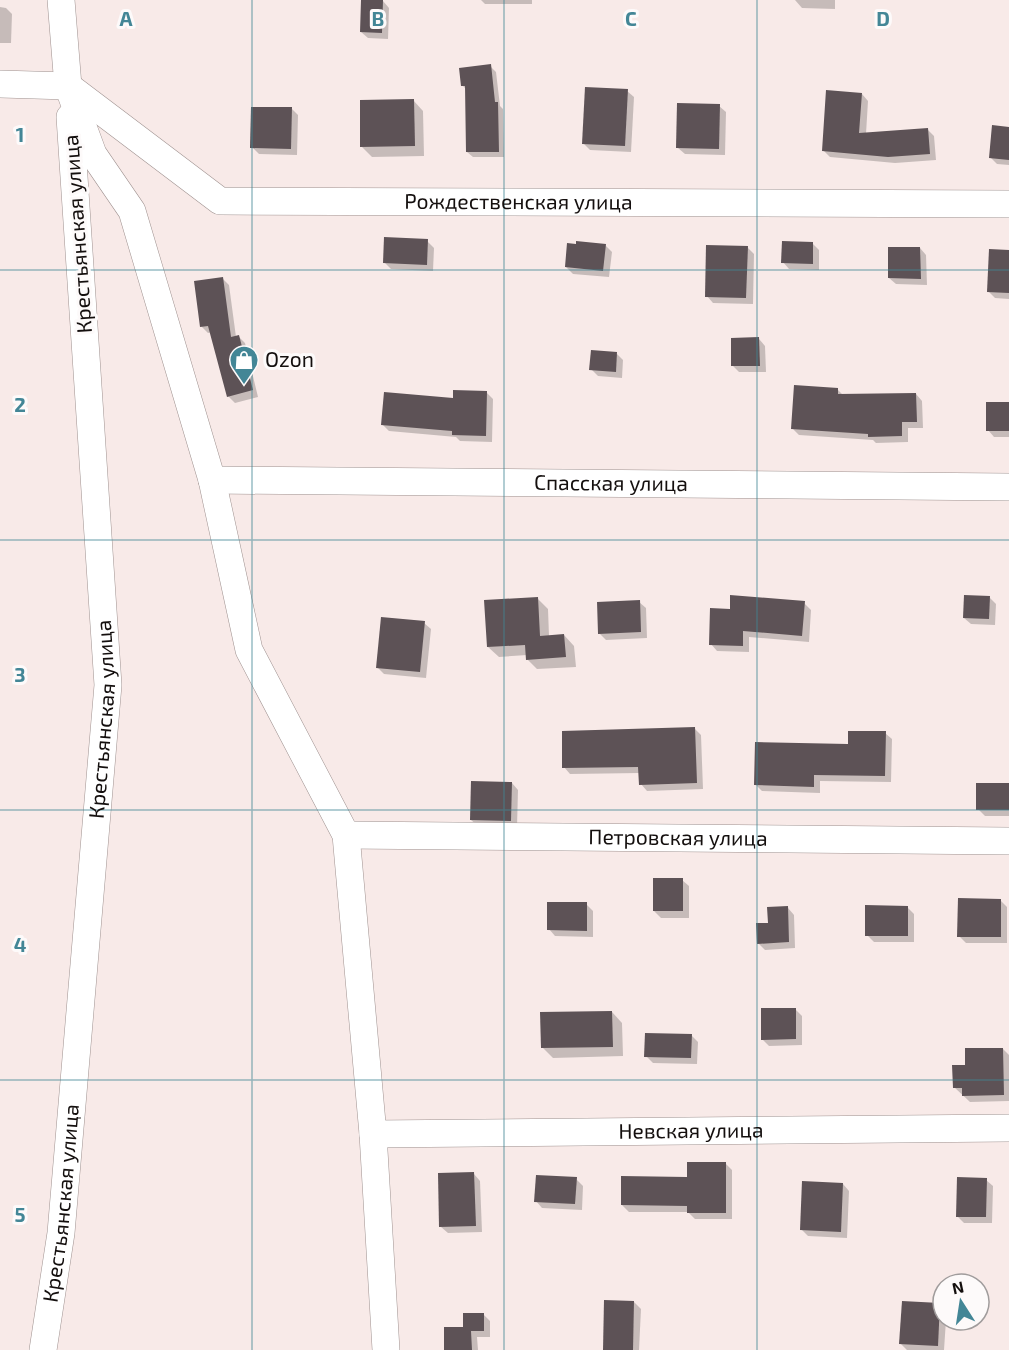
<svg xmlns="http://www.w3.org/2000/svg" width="1009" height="1350" font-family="'Exo 2',sans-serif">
<rect width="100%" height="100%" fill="#f8eae8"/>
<g fill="#0003">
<path d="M481,0H532V4H485Z"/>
<path d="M795,0H835V9L802,8Z"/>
<path d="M383,1L389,8L388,39L368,38L361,32Z"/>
<path d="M0,7L6,8L12,14L11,43H0Z"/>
<path d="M490,66L496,72L500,106L503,109L504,157H473L467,152L466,89L463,86Z"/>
<path d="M627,91L634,97L631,152L590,150L583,143Z"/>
<path d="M862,94L868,101L866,134L927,129L934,136L936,160L895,163L830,157L823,150Z"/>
<path d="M413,100L423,111L424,156L372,157L362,147Z"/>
<path d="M719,106L726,112L725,155L685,154L678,148Z"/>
<path d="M291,108L298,115L297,155L259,154L252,147Z"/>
<path d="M1009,128V165L997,164L991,158Z"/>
<path d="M427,241L434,248L433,271L391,269L384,262Z"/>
<path d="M812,243L819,250V270L789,269L783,262Z"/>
<path d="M605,245L612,252L609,277L573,274L566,267Z"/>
<path d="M747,247L754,254L753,304L713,303L707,296Z"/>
<path d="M920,248L926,255L927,285L896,284L889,278Z"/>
<path d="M1009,252V299L995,298L989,292Z"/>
<path d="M222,278L229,285L236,337L238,336L245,343L258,397L235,403L228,396L212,332L208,333L201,326Z"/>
<path d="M759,339L765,346L766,372H739L733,366Z"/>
<path d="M617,354L623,360L622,378L598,376L591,369Z"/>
<path d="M837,389L843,395L916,394L922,401L923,428H908V442L876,443L873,440L799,435L793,429Z"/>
<path d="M486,392L493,399L492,442L460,441L456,437L389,431L382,424L455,400Z"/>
<path d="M1009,403V437H994L988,430Z"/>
<path d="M537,598L548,609L549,636L564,635L574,646L576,667L537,669L527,659V655L499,657L488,647Z"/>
<path d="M990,598L996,604L995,625L971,624L964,618Z"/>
<path d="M639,602L646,608L647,638L606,640L599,633Z"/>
<path d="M804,603L811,610L809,642L749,637V652L717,651L711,644L731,610Z"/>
<path d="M424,623L431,629L426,678L384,674L377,667Z"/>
<path d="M694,728L701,735L703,789L647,791L641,784L640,773L570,774L564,767Z"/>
<path d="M885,733L892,739L891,782L820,781V793L762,791L756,785Z"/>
<path d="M512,783L518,790L517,827L478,826L471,820Z"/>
<path d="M1009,785V816H985L978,809Z"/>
<path d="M682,880L689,886V918H661L654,911Z"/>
<path d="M1000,900L1007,907V943H966L959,936Z"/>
<path d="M586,904L593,911V937L555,936L549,929Z"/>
<path d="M907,907L914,914V942H874L867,935Z"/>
<path d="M788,908L794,915L795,948L765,950L758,943Z"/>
<path d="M796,1010L802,1016V1045L769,1046L762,1039Z"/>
<path d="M612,1012L622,1023L623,1056L553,1058L542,1047Z"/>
<path d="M691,1035L698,1042L697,1064L653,1063L646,1056Z"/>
<path d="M1003,1049L1009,1055V1101L970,1102L954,1087L967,1067Z"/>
<path d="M725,1163L732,1170V1219H695L688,1212H629L622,1205Z"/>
<path d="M474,1174L480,1181L482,1232L448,1233L441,1227Z"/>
<path d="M576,1179L583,1186L582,1210L542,1208L536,1201Z"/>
<path d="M986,1180L993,1186L992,1223H964L957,1216Z"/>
<path d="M843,1184L849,1191L847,1238L808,1236L801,1229Z"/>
<path d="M634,1302L641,1309L639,1350H604Z"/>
<path d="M940,1305L943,1308V1320H946L944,1350H907L900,1343Z"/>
<path d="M483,1314L490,1321V1337H477L478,1350H446L464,1328Z"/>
</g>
<g fill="#5d5256">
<path d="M361,0H383L382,33L360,32Z"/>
<path d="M491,64L495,102H498L499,152H466L465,86H461L459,68Z"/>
<path d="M585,87L628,89L625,146L582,144Z"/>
<path d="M826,90L862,93L859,133L928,128L930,154L888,157L822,151Z"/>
<path d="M414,99L415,146L360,147V100Z"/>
<path d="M677,103L720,104L719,149L676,148Z"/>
<path d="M251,107H292L291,149L250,148Z"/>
<path d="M992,125L1009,127V160L989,158Z"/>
<path d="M384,237L428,239L427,265L383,263Z"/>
<path d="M576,241L606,244L603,271L565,267L567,243L576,244Z"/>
<path d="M782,241L813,242V264L781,263Z"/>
<path d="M706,245L748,246L746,298L705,297Z"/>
<path d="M888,247H920L921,279L888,278Z"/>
<path d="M989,249L1009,250V293L987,292Z"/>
<path d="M223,277L231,337L239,335L253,390L227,397L208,326L200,327L194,281Z"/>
<path d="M759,337L760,366H731V338Z"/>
<path d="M591,350L617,352L616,372L589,370Z"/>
<path d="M794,385L838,388V394L916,393L917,422H902V436L868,437V434L791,429Z"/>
<path d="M453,390L487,391L486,436L452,435V431L381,425L384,392L453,398Z"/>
<rect x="986" y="402" width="23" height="29"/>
<path d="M730,595L805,601L802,636L743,631V646L709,645L710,608L730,609Z"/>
<path d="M964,595L990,596L989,619L963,618Z"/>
<path d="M538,597L540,636L564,634L566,657L526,660L525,645L487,647L484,600Z"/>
<path d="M640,600L641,632L598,634L597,602Z"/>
<path d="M381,617L425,621L420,672L376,668Z"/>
<path d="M695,727L697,783L639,785L638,767L562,768V731Z"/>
<path d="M848,731H886L885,776L814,775V787L754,785L755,742L848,744Z"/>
<path d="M471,781L512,782L511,821L470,820Z"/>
<rect x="976" y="783" width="33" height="27"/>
<rect x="653" y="878" width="30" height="33"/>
<path d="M958,898L1001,899V937H957Z"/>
<path d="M547,902H587V931L547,930Z"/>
<path d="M865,905L908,906V936H865Z"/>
<path d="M788,906L789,942L757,944L756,923H768L767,907Z"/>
<path d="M761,1008H796V1039L761,1040Z"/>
<path d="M612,1011L613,1047L541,1048L540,1012Z"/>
<path d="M645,1033L692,1034L691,1058L644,1057Z"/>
<path d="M965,1048H1003L1004,1095L962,1096V1088H953L952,1065H965Z"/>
<path d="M687,1162H726V1213H687V1206L621,1205V1176L687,1177Z"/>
<path d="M474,1172L476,1226L439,1227L438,1173Z"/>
<path d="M536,1175L577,1177L575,1204L534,1202Z"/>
<path d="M957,1177L987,1178L986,1217H956Z"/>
<path d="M802,1181L843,1183L841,1232L800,1230Z"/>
<path d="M604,1300L634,1301L633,1350H603Z"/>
<path d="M902,1301L940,1303L938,1346L899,1344Z"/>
<path d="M463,1313H484V1331H471L472,1350H444V1327H463Z"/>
</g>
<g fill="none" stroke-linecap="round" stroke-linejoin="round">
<g stroke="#9f9290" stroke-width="28">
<g id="minor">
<path d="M61,0L68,86L93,154L132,211L212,480L249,650L346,835L373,1134L386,1350"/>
<path d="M0,84L68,86"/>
<path id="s1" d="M68,86L220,201L1009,204"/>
<path id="s2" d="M212,480L1009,487"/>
<path id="s3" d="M346,835L1009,841"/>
<path id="s4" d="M373,1134L1009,1128"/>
<path id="s5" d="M43,1350L61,1233L108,685L70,117"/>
</g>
</g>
<use href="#minor" stroke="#fff" stroke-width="27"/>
</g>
<path fill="none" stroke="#438696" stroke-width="1.5" stroke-opacity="0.55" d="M252,0V1350M504,0V1350M757,0V1350M0,270H1009M0,540H1009M0,810H1009M0,1080H1009"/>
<defs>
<g id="shop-pin" transform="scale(1.5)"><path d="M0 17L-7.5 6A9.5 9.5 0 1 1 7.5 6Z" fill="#438696" stroke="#fdfafa"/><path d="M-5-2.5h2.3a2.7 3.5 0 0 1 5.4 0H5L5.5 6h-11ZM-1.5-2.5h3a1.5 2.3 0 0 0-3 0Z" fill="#fff"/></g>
</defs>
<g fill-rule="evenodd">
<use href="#shop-pin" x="244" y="360"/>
</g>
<g text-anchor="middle" stroke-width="6" stroke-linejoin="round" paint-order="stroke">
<g font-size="21" fill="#140f0e" stroke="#fdfafa">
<text dy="7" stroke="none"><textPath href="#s1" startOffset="489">Рождественская улица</textPath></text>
<text transform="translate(78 234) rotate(-94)" y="7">Крестьянская улица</text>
<text dy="7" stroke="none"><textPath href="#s2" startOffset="399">Спасская улица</textPath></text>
<text dy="7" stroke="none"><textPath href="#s5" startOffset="634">Крестьянская улица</textPath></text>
<text dy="7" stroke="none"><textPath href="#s3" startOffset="332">Петровская улица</textPath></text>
<text dy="7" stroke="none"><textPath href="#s4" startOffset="318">Невская улица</textPath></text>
<text dy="7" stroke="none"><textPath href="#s5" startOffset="148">Крестьянская улица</textPath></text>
</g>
<g font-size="21" fill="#140f0e" stroke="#fdfafa" text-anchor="start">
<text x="265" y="367">Ozon</text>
</g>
</g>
<g font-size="20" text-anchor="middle" font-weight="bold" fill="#438696" stroke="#fdfafa" stroke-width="6" stroke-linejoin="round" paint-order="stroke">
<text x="126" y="26">A</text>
<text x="378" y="26">B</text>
<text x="631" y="26">C</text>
<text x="883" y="26">D</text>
<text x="20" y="142">1</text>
<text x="20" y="412">2</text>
<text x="20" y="682">3</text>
<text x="20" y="952">4</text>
<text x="20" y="1222">5</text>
</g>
<g transform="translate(961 1302) rotate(348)"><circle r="28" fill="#fdfafa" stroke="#a09c9c" stroke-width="1.5"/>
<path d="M0-4.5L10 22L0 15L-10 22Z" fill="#438696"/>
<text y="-9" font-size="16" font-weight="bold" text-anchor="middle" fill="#140f0e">N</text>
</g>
</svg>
